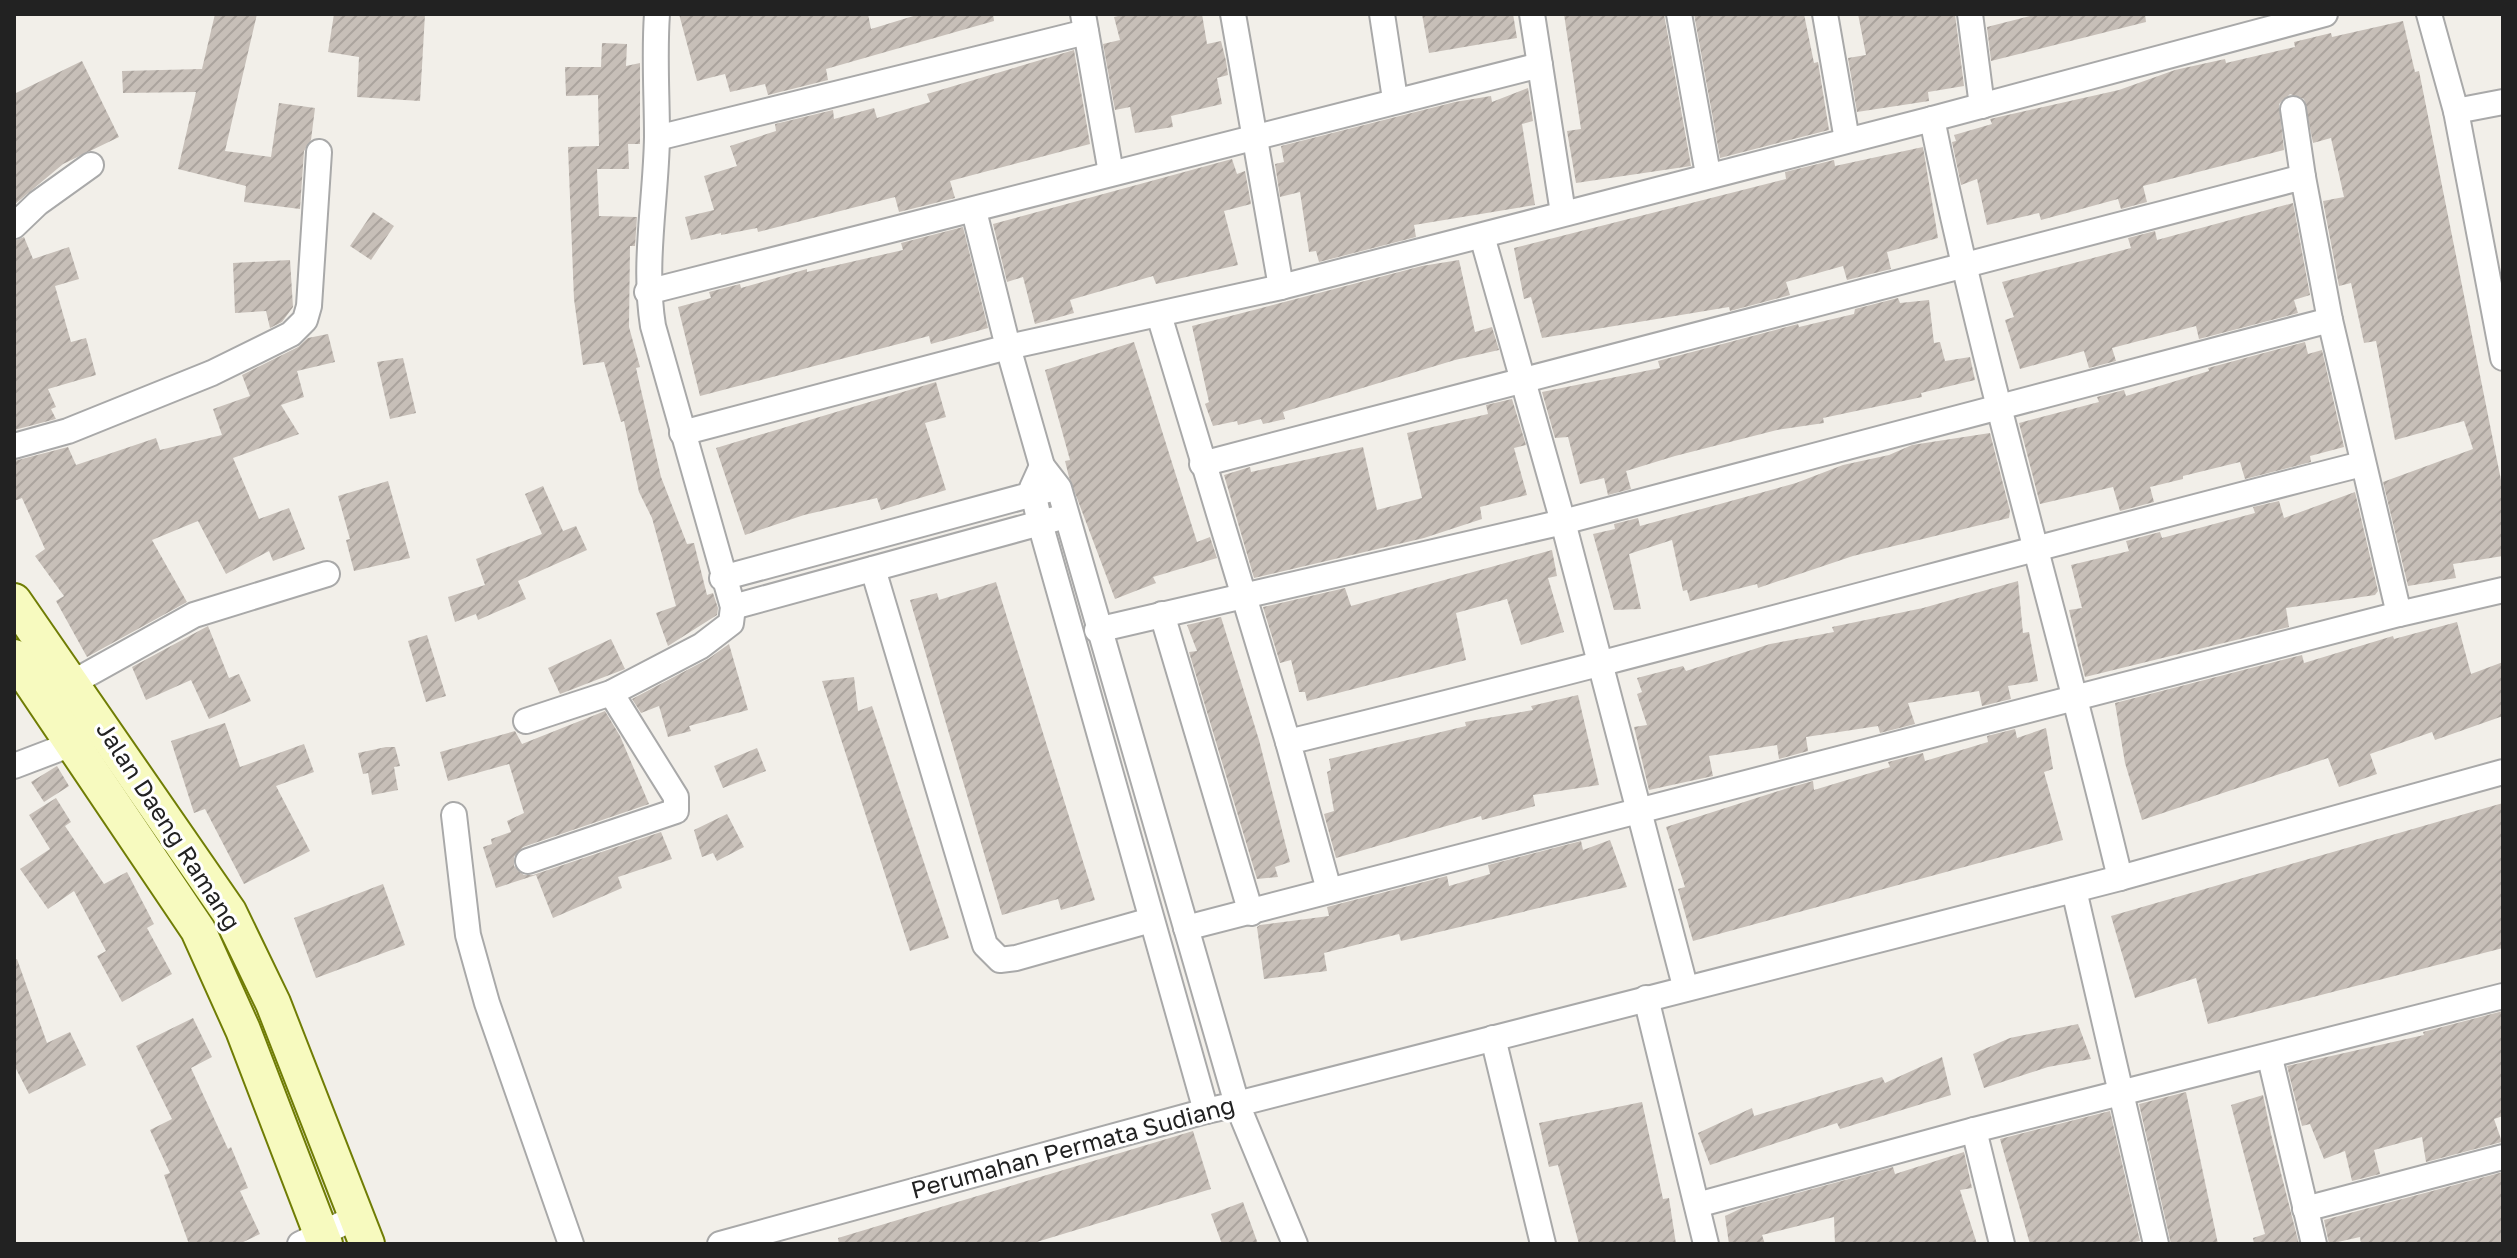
<svg xmlns="http://www.w3.org/2000/svg" width="2517" height="1258" font-family="'Golos Text',sans-serif">
<defs>
<pattern id="building-hatch" width="6" height="6" patternUnits="userSpaceOnUse" patternTransform="scale(2)"><rect width="6" height="6" fill="#c7bfb8"/><path d="M-1 1l2-2M0 6l6-6M5 7l2-2" fill="none" stroke="#aba49e"/></pattern>
</defs>
<rect width="100%" height="100%" fill="#f2efe9"/>
<g fill="url(#building-hatch)">
<path d="M215,14H257L225,151L271,157L279,103L315,108L311,140L304,151L300,209L244,202L246,186L178,169L196,92L123,93L122,71L202,69Z"/>
<path d="M334,14H425L420,101L357,97L359,57L328,52Z"/>
<path d="M679,14H868L871,29L920,14H993L994,21L826,69L828,80L768,95L765,84L730,92L725,74L697,81Z"/>
<path d="M1127,14H1202L1207,44L1221,41L1226,61L1228,75L1217,78L1222,104L1171,116L1173,127L1135,133L1130,107L1115,110L1103,44L1120,40L1114,17Z"/>
<path d="M1422,14H1513L1517,38L1429,53Z"/>
<path d="M1564,14H1664L1691,166L1576,183L1567,131L1581,129Z"/>
<path d="M1694,14H1804L1814,63L1818,62L1829,130L1720,158Z"/>
<path d="M1858,14H1955L1964,86L1928,92L1929,101L1857,112L1848,58L1866,55Z"/>
<path d="M2038,14H2145L2146,22L1991,61L1987,27Z"/>
<path d="M2403,21L2415,72L2419,71L2503,490V556L2453,564L2456,578L2408,586L2383,482L2473,449L2464,421L2395,440L2376,341L2364,343L2351,283L2339,286L2323,201L2344,197L2331,138L2313,143L2304,99L2290,94L2279,104L2284,150L2143,186L2147,202L2121,209L2118,199L2041,220L2039,213L1987,225L1977,179L1961,185L1952,142L1956,141L1954,135L1992,124L1990,119L2119,90L2175,70L2225,59L2226,63L2295,47L2294,42L2331,33L2332,37Z"/>
<path d="M602,43L627,44L626,66L640,63V144H628L629,169H597L599,216L637,217L635,246H630L629,327L640,367L636,368L661,477L687,544L694,543L707,595L713,593L718,608L717,615L668,646L656,613L676,606L652,518L639,492L624,421L621,422L604,362L583,365L574,299L568,147L599,146L598,95L566,96L565,67H601Z"/>
<path d="M1074,50L1090,144L950,181L955,198L899,212L895,197L758,232L757,228L721,235V233L691,240L685,217L714,210L704,176L737,166L730,146L776,131L775,124L833,110L834,119L874,108L877,118L930,102L927,94Z"/>
<path d="M82,61L119,137L63,164L14,205V94Z"/>
<path d="M1528,88L1533,121L1522,124L1535,205L1414,225L1416,237L1319,262L1316,251L1309,252L1300,192L1280,197L1275,164L1284,162L1281,146L1455,102L1491,96L1492,102Z"/>
<path d="M1923,147L1938,238L1887,252L1891,269L1847,280L1843,266L1786,282L1790,295L1730,311L1729,307L1542,338L1531,297L1524,299L1514,248L1786,179L1785,172L1834,160L1835,166Z"/>
<path d="M1232,159L1237,174L1245,171L1251,204L1224,211L1238,265L1156,284L1153,276L1070,300L1074,313L1035,324L1023,277L1007,282L993,224Z"/>
<path d="M2293,203L2310,295L2294,300L2298,313L2199,339L2196,326L2112,348L2116,361L2089,368L2084,351L2020,369L2005,320L2014,317L2002,282L2131,248L2128,238L2155,231L2157,240Z"/>
<path d="M373,212L394,226L371,260L350,246Z"/>
<path d="M963,227L988,328L931,344L929,336L700,396L678,307L711,298L709,292L740,284L741,288L807,269V272L903,250L901,243Z"/>
<path d="M24,237L33,259L69,247L79,279L55,286L71,342L86,338L96,375L48,389L56,407L51,409L56,419L14,430V241Z"/>
<path d="M290,260L293,307L282,322L270,328L266,311L235,313L233,263Z"/>
<path d="M1459,260L1475,332L1492,327L1499,350L1455,360L1283,412L1285,419L1263,424L1261,419L1238,425L1237,421L1213,426L1205,404L1209,402L1192,326L1422,266Z"/>
<path d="M1898,298L1900,303L1929,300L1934,343L1940,342L1945,361L1970,357L1975,380L1921,393L1922,397L1823,418L1824,423L1777,430L1675,456L1626,471L1631,489L1608,495L1604,478L1580,484L1568,437L1555,438L1542,392L1660,368L1658,361L1798,324L1799,327L1854,314L1855,309Z"/>
<path d="M328,334L335,362L297,371L304,397L281,405L299,434L233,458L259,519L289,508L305,549L273,561L269,551L226,574L198,521L152,540L187,602L87,657L56,601L64,596L35,556L45,549L22,498L14,501V461L68,447L76,465L156,438L160,450L222,435L213,409L250,396L242,375L298,347L308,338Z"/>
<path d="M1134,342L1197,542L1210,537L1217,558L1153,577L1156,583L1115,599L1069,477L1065,461L1070,460L1045,370Z"/>
<path d="M2305,342L2308,354L2322,350L2344,447L2310,456L2311,462L2245,479L2240,462L2183,476V479L2150,487L2154,502L2120,511L2113,487L2040,504L2019,423L2099,402L2097,397L2124,390L2126,396L2209,371L2208,368Z"/>
<path d="M403,358L416,413L390,419L377,362Z"/>
<path d="M936,382L946,417L925,423L946,490L881,510L877,498L804,515L745,535L716,448Z"/>
<path d="M1512,399L1526,445L1514,448L1527,495L1480,507L1482,519L1424,538L1254,578L1224,475L1250,467L1251,472L1363,447L1377,510L1422,498L1407,433L1488,414L1486,405Z"/>
<path d="M1990,433L2010,511L2009,518L1853,556L1758,588L1757,584L1690,601L1687,590L1683,591L1672,540L1629,554L1641,609L1614,610L1593,534L1615,529L1614,524L1638,518L1640,526L1796,483L1843,465L1889,455L1912,445Z"/>
<path d="M388,481L410,558L354,571L346,540L350,539L338,496Z"/>
<path d="M543,486L563,531L576,526L587,550L518,581L526,599L478,620L476,614L455,622L448,597L485,585L476,559L542,534L525,494Z"/>
<path d="M2355,492L2378,591L2375,595L2286,608L2289,627L2085,677L2069,610L2082,608L2071,565L2129,551L2126,541L2160,532L2162,538L2255,513L2253,507L2279,501L2284,518Z"/>
<path d="M1552,550L1557,576L1548,578L1564,632L1521,645L1507,599L1456,613L1466,660L1307,701L1305,692H1299L1291,660L1280,663L1263,607L1345,588L1351,606Z"/>
<path d="M2018,581L2023,633L2029,632L2038,681L2008,686L2011,699L1982,706L1979,691L1908,703L1915,724L1880,733L1878,726L1806,737L1808,751L1779,759L1777,745L1709,756L1713,776L1649,790L1634,727L1647,725L1637,694L1642,692L1637,678L1683,666L1686,671L1770,644L1834,632L1832,627L1923,608Z"/>
<path d="M996,582L1095,900L1061,910L1058,899L1002,915L910,600L937,593L939,600Z"/>
<path d="M1221,617L1259,740L1290,862L1275,867L1278,877L1257,879L1189,652L1197,651L1187,625Z"/>
<path d="M2457,622L2471,674L2503,662V716L2435,740L2432,732L2370,754L2377,774L2339,787L2328,758L2142,820L2125,763L2115,703L2302,655L2304,663L2393,636L2394,639Z"/>
<path d="M208,626L229,678L239,674L251,701L209,719L191,680L146,700L132,667Z"/>
<path d="M427,635L446,696L426,702L408,641Z"/>
<path d="M611,639L625,669L560,694L548,668Z"/>
<path d="M729,644L748,710L689,726L691,731L668,737L659,706L641,713L632,699L708,659Z"/>
<path d="M854,677L858,711L872,706L949,938L910,951L822,681Z"/>
<path d="M1578,695L1599,785L1533,795L1535,806L1482,820L1481,816L1336,858L1324,814L1334,811L1327,772L1331,770L1329,759L1466,726L1465,722L1533,710L1531,706Z"/>
<path d="M605,711L620,736L649,804L523,847L514,857V866L524,875H533L661,832L672,859L618,877L622,888L553,918L536,875L496,888L483,847L492,844L491,839L511,832L507,821L524,813L509,764L448,781L440,752L515,731L522,744Z"/>
<path d="M225,723L240,767L304,744L314,772L276,786L310,851L244,884L205,809L194,813L171,741Z"/>
<path d="M2046,728L2053,769L2044,772L2063,840L1693,941L1678,889L1685,887L1666,827L1788,788L1813,781L1814,790L1890,767L1888,762L1923,753L1925,761L1988,742L1987,736L2015,729L2017,738Z"/>
<path d="M386,747H395L400,766L394,767L398,790L372,795L368,773L363,774L358,753Z"/>
<path d="M757,748L766,771L723,788L714,766Z"/>
<path d="M57,766L69,786L44,802L31,782Z"/>
<path d="M56,798L71,822L65,826L104,884L127,872L154,924L147,928L172,974L122,1002L97,956L106,951L74,891L48,909L20,869L50,849L29,815Z"/>
<path d="M2503,803V948L2208,1024L2196,978L2135,998L2111,916Z"/>
<path d="M727,814L744,847L717,861L713,853L702,857L694,830Z"/>
<path d="M1610,840L1627,887L1401,941L1399,934L1324,953L1327,971L1264,979L1257,927L1260,925L1329,916L1327,907L1447,876L1449,886L1490,874L1488,865L1581,841L1583,850Z"/>
<path d="M383,884L405,945L316,978L294,918Z"/>
<path d="M17,959L47,1043L70,1032L86,1065L29,1094L14,1065V960Z"/>
<path d="M2503,1011V1116L2494,1119L2502,1142L2426,1162L2422,1137L2374,1150L2380,1174L2352,1181L2345,1151L2324,1159L2310,1124L2302,1126L2287,1066L2424,1035L2423,1032Z"/>
<path d="M193,1018L212,1057L191,1068L228,1149L231,1147L248,1188L240,1191L260,1234L239,1244H189L164,1175L170,1173L150,1130L172,1119L136,1046Z"/>
<path d="M2078,1024L2091,1059L2048,1067L1984,1088L1973,1054L2010,1038Z"/>
<path d="M1942,1057L1951,1095L1840,1129L1837,1123L1710,1165L1698,1133L1752,1108L1754,1116L1882,1077L1885,1083Z"/>
<path d="M2186,1092L2201,1163L2218,1244H2171L2139,1104Z"/>
<path d="M2263,1095L2271,1134L2299,1244H2254L2253,1238L2265,1234L2231,1105Z"/>
<path d="M1642,1102L1663,1199L1669,1198L1676,1244H1579L1558,1165L1549,1167L1539,1123Z"/>
<path d="M2110,1111L2140,1241L2124,1244H2030L2000,1139Z"/>
<path d="M1193,1131L1211,1189L1030,1244H839L838,1238Z"/>
<path d="M1964,1152L1972,1188L1960,1190L1977,1244H1835L1834,1217L1762,1235L1765,1244H1729L1725,1216L1742,1208L1893,1167L1895,1174Z"/>
<path d="M2503,1172V1244H2361L2360,1237L2329,1244L2324,1220Z"/>
<path d="M1243,1202L1258,1244H1222L1211,1214Z"/>
</g>
<g fill="none" stroke-linecap="round" stroke-linejoin="round">
<g stroke="#a9a9a9" stroke-width="28">
<g id="minor">
<path d="M1083,14L1111,173"/>
<path d="M1233,14L1281,287"/>
<path d="M1382,14L1395,99"/>
<path d="M1532,14L1563,213"/>
<path d="M1679,14L1708,174"/>
<path d="M1825,14L1847,140"/>
<path d="M1970,14L1982,106"/>
<path d="M2429,14L2456,111L2503,358"/>
<path d="M2293,109L2303,177"/>
<path d="M2456,111L2503,102"/>
<path d="M1932,119L2325,14"/>
<path d="M657,138L1086,32"/>
<path d="M14,226L38,203L91,165"/>
<path d="M1482,236L1563,522L1685,986"/>
<path d="M647,292L1540,65"/>
<path d="M1159,315L1288,742"/>
<path d="M682,433L1008,347L974,211"/>
<path d="M14,446L68,431L212,373L291,334L305,320L309,306L319,152"/>
<path d="M1202,464L2303,177L2330,320L2399,614L2503,590"/>
<path d="M1042,466L1032,488L1040,523L1206,1111"/>
<path d="M873,569L985,945L1000,960L1016,958L1151,920"/>
<path d="M722,578L1048,490"/>
<path d="M733,607L1055,519"/>
<path d="M1162,614L1251,913"/>
<path d="M1097,630L1563,522L2330,320"/>
<path d="M72,683L194,615L327,574"/>
<path d="M526,721L611,693L701,646L731,623L733,607L653,326C643,263 656,200 657,137C657,95 654,55 657,14"/>
<path d="M14,766L85,739"/>
<path d="M454,815L468,935L487,1003L571,1244"/>
<path d="M528,861L676,811V797L611,693"/>
<path d="M2120,878L2503,772"/>
<path d="M1329,890L1288,742C1648,655 2003,555 2362,464"/>
<path d="M2074,890L2156,1244"/>
<path d="M1186,928L2399,614"/>
<path d="M1646,998L1706,1244"/>
<path d="M1493,1038L1543,1244"/>
<path d="M2270,1058L2314,1244"/>
<path d="M1974,1130L2002,1244"/>
<path d="M1697,1205L1974,1130L2503,996"/>
<path d="M2305,1209L2503,1157"/>
<path d="M300,1244L354,1218"/>
<path d="M720,1244L1206,1111L1237,1104C1531,1029 1825,953 2120,878C2059,624 1984,374 1932,119L1281,287L1008,347L1042,466L1059,488L1237,1104L1295,1244"/>
</g>
</g>
<g stroke="#707d05" stroke-width="38">
<g id="secondary">
<path d="M14,601L229,912L273,1003L367,1244"/>
<path d="M14,657L198,930L243,1030L325,1244"/>
</g>
</g>
<use href="#minor" stroke="#fff" stroke-width="24"/>
<use href="#secondary" stroke="#f7fabf" stroke-width="34"/>
</g>
<g text-anchor="middle" stroke-width="6" stroke-linejoin="round" paint-order="stroke">
<g font-size="24" fill="#222" stroke="#fff">
<text transform="translate(168 826) rotate(57)" y="8">Jalan Daeng Ramang</text>
<text transform="translate(1073 1148) rotate(-15)" y="8">Perumahan Permata Sudiang</text>
</g>
</g>
<rect width="2517" height="1258" fill="none" stroke="#222222" stroke-width="32"/>
</svg>
